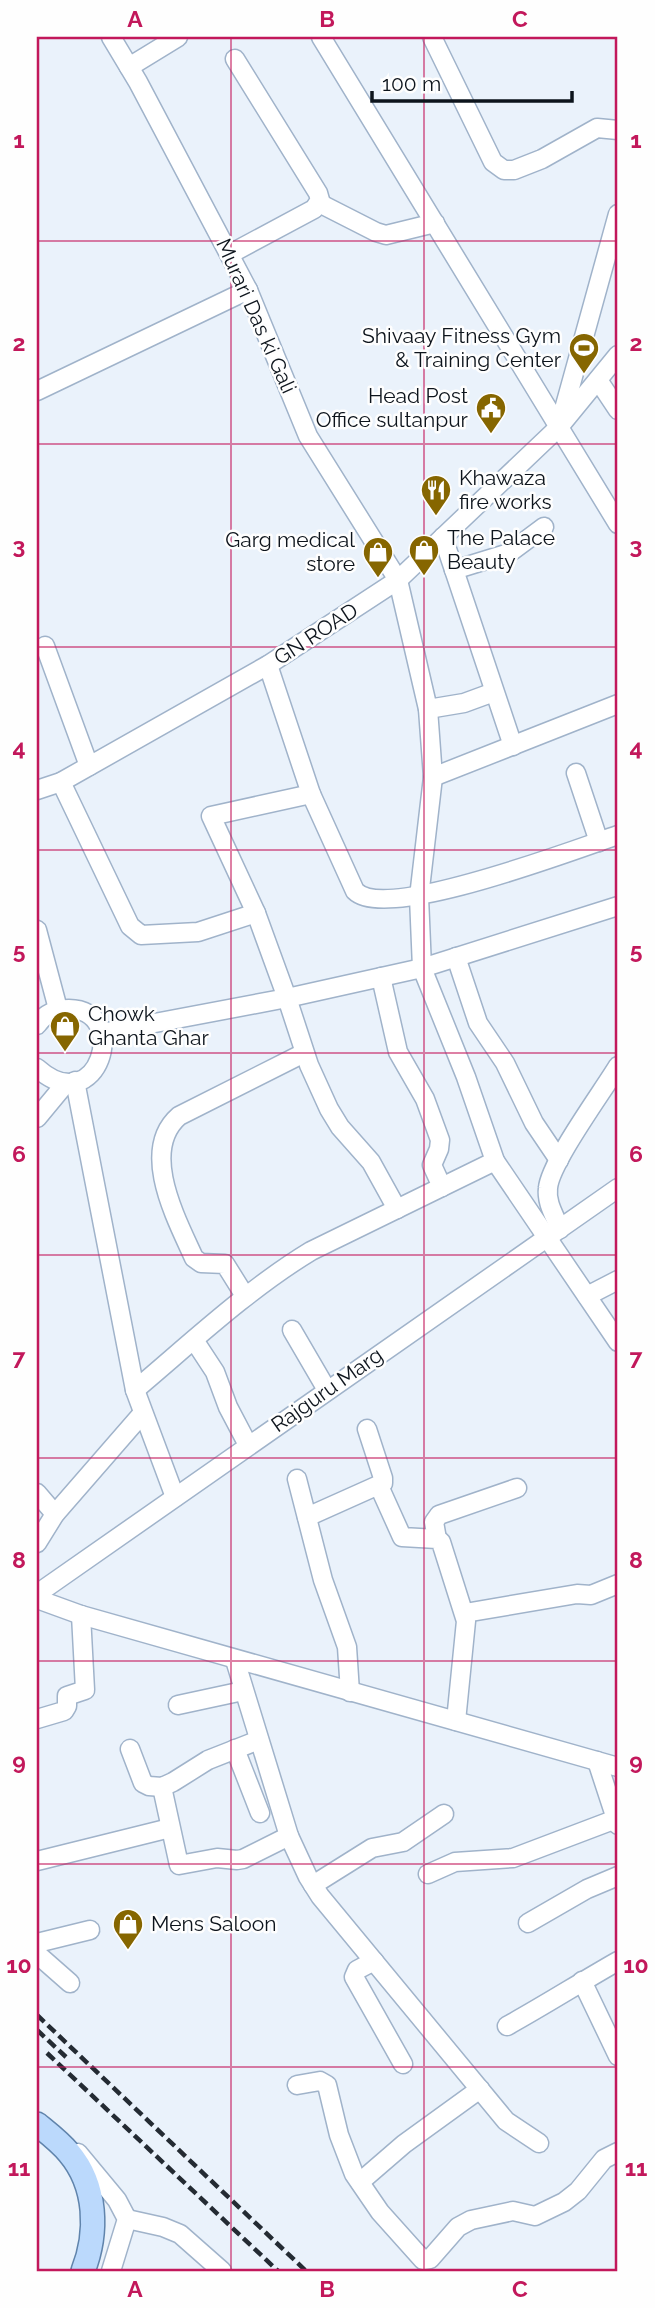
<svg xmlns="http://www.w3.org/2000/svg" width="655" height="2308" font-family="Raleway,sans-serif">
<rect width="100%" height="100%" fill="#eaf2fb"/>
<g fill="none" stroke-linecap="round" stroke-linejoin="round">
<g stroke="#a0b3ca" stroke-width="21">
<g id="minor">
<path d="M111,37L138,82L248,290L308,436L398,580L428,709L433,777L419,897L422,968L466,1077L495,1161L618,1342"/>
<path d="M321,37L618,524"/>
<path d="M432,37L493,162L504,170H514L542,159L597,128L618,130"/>
<path d="M129,67L178,37"/>
<path d="M319,203L376,232L386,235L435,223"/>
<path d="M230,254L314,209L320,200L318,193L235,59"/>
<path d="M598,380L618,410"/>
<path d="M37,391L248,290"/>
<path d="M561,420L618,214"/>
<path d="M443,537L513,746"/>
<path d="M454,570L509,553L544,527"/>
<path d="M45,646L89,766"/>
<path d="M428,709L464,703L494,692"/>
<path d="M576,773L599,842"/>
<path d="M433,777L618,704"/>
<path d="M61,782L130,926L141,935L198,932L256,913L211,816L311,794L268,665"/>
<path d="M37,790L61,782L268,665L398,580L559,427L618,355"/>
<path d="M311,794L355,891C386,922 576,849 618,835"/>
<path d="M256,913L287,998L309,1065L329,1109L340,1127L371,1162L397,1209"/>
<path d="M37,930L58,1009"/>
<path d="M456,957L478,1023L505,1063L534,1123L559,1160"/>
<path d="M381,977L398,1052L425,1099L440,1140L439,1149L432,1165L442,1187"/>
<path d="M37,1025C45,1013 56,1009 69,1009C131,1009 99,1123 37,1068"/>
<path d="M102,1033L287,998L422,968L618,906"/>
<path d="M75,1081L135,1390L175,1497"/>
<path d="M37,1118L66,1083"/>
<path d="M560,1229C555,1216 546,1203 548,1188C550,1163 603,1091 618,1066"/>
<path d="M245,1296L225,1264L201,1263L194,1258C177,1220 139,1151 179,1116L304,1053"/>
<path d="M587,1296L618,1280"/>
<path d="M292,1330L327,1390"/>
<path d="M194,1340L215,1372L228,1407L248,1445"/>
<path d="M135,1390C192,1342 247,1290 311,1251L495,1161"/>
<path d="M297,1479L323,1580L347,1647L350,1692"/>
<path d="M379,1486L402,1537L437,1539L441,1542L466,1621L456,1721"/>
<path d="M37,1493L55,1514"/>
<path d="M307,1517L383,1483V1478L367,1429"/>
<path d="M437,1539L434,1522L439,1515L517,1488"/>
<path d="M37,1543L55,1514L142,1414"/>
<path d="M37,1594L618,1188"/>
<path d="M37,1599L81,1615L618,1767"/>
<path d="M465,1613L577,1594L591,1595L618,1584"/>
<path d="M235,1660L289,1836L308,1877L320,1896L506,2121L539,2143"/>
<path d="M178,1705L243,1691"/>
<path d="M37,1719L64,1711L67,1706V1696L85,1690L81,1615"/>
<path d="M130,1749L143,1783L149,1786L162,1787L173,1782L208,1760L259,1740"/>
<path d="M235,1749L260,1813"/>
<path d="M597,1761L618,1825"/>
<path d="M162,1787L179,1865L217,1858L237,1860L243,1859L289,1836"/>
<path d="M37,1861L170,1828"/>
<path d="M428,1874L455,1862L513,1858L616,1819"/>
<path d="M313,1885L372,1848L403,1842L444,1814"/>
<path d="M528,1923L587,1889L618,1876"/>
<path d="M37,1943L90,1930"/>
<path d="M37,1954L70,1983"/>
<path d="M374,1961L357,1970L354,1977L403,2064"/>
<path d="M582,1981L618,2056"/>
<path d="M507,2026C545,2005 581,1982 618,1961"/>
<path d="M297,2085L320,2081L327,2085L339,2135L354,2174L380,2212L423,2260L430,2259L458,2227L471,2220L513,2211L535,2216L564,2202L578,2191L604,2159L618,2152"/>
<path d="M78,2153L117,2200L127,2219L111,2271"/>
<path d="M360,2182L404,2144L480,2089"/>
<path d="M127,2219L163,2227L180,2234L222,2271"/>
</g>
</g>
<g stroke="#6084ac" stroke-width="26">
<path id="major" d="M37,2124C48,2133 60,2142 69,2153C97,2186 98,2233 83,2271"/>
</g>
<use href="#minor" stroke="#fff" stroke-width="18"/>
<use href="#major" stroke="#bbd9fc" stroke-width="23"/>
<g stroke="#242b33" stroke-width="4.5" stroke-dasharray="10 5" stroke-linecap="butt">
<path d="M37,2015L306,2271"/>
<path d="M37,2030L66,2057"/>
<path d="M47,2053L278,2271"/>
</g>
</g>
<path fill="none" stroke="#c2185b" stroke-width="2" stroke-opacity="0.55" d="M231,37V2271M424,37V2271M37,241H618M37,444H618M37,647H618M37,850H618M37,1053H618M37,1255H618M37,1458H618M37,1661H618M37,1864H618M37,2067H618"/>
<defs>
<g id="stadium-pin" transform="scale(1.575)"><path d="M0 17L-7.5 6A9.5 9.5 0 1 1 7.5 6Z" fill="#866600" stroke="#fefefe"/><path d="M0-5a6.5 5 0 1 0 0 10a6.5 5 0 1 0 0-10ZM-3.5-1.8h7v3.6h-7Z" fill="#fff"/></g>
<g id="civic-pin" transform="scale(1.575)"><path d="M0 17L-7.5 6A9.5 9.5 0 1 1 7.5 6Z" fill="#866600" stroke="#fefefe"/><path d="M-.6-6.5H3V-4.5H.6V-3L4-1V1h2V6H-6V1h2V-1L-.6-3ZM-1.2 2.5V6h2.4V2.5Z" fill="#fff"/></g>
<g id="restaurant-pin" transform="scale(1.575)"><path d="M0 17L-7.5 6A9.5 9.5 0 1 1 7.5 6Z" fill="#866600" stroke="#fefefe"/><path d="M-5-6h1v4h1v-4h1v4h1v-4h1v5L-1.5 .5V6h-2V.5L-5-1ZM5-6V6H3V1.5H1.5Q1.5-4 5-6Z" fill="#fff"/></g>
<g id="shop-pin" transform="scale(1.575)"><path d="M0 17L-7.5 6A9.5 9.5 0 1 1 7.5 6Z" fill="#866600" stroke="#fefefe"/><path d="M-5-2.5h2.3a2.7 3.5 0 0 1 5.4 0H5L5.5 6h-11ZM-1.5-2.5h3a1.5 2.3 0 0 0-3 0Z" fill="#fff"/></g>
</defs>
<g fill-rule="evenodd">
<use href="#stadium-pin" x="584" y="348"/>
<use href="#civic-pin" x="491" y="408"/>
<use href="#restaurant-pin" x="436" y="490"/>
<use href="#shop-pin" x="424" y="550"/>
<use href="#shop-pin" x="378" y="552"/>
<use href="#shop-pin" x="65" y="1026"/>
<use href="#shop-pin" x="128" y="1924"/>
</g>
<g text-anchor="middle" stroke-width="5" stroke-linejoin="round" paint-order="stroke">
<g font-size="21" fill="#0d141c" stroke="#fefefe">
<text transform="translate(256 316) rotate(66)" y="7">Murari Das ki Gali</text>
<text transform="translate(316 634) rotate(-33)" y="7">GN ROAD</text>
<text transform="translate(327 1390) rotate(-35)" y="7">Rajguru Marg</text>
</g>
<g font-size="21" fill="#0d141c" stroke="#fefefe" text-anchor="start">
<text x="561" y="343" text-anchor="end">Shivaay Fitness Gym<tspan x="561" dy="24">&amp; Training Center</tspan></text>
<text x="468" y="403" text-anchor="end">Head Post<tspan x="468" dy="24">Office sultanpur</tspan></text>
<text x="459" y="485">Khawaza<tspan x="459" dy="24">fire works</tspan></text>
<text x="447" y="545">The Palace<tspan x="447" dy="24">Beauty</tspan></text>
<text x="355" y="547" text-anchor="end">Garg medical<tspan x="355" dy="24">store</tspan></text>
<text x="88" y="1021">Chowk<tspan x="88" dy="24">Ghanta Ghar</tspan></text>
<text x="151" y="1931">Mens Saloon</text>
</g>
</g>
<rect width="655" height="2308" fill="none" stroke="#fefefe" stroke-width="77"/>
<path d="M372 91v10h200v-10" fill="none" stroke="#0d141c" stroke-width="3.5"/>
<text x="382" y="91" font-size="21" fill="#0d141c" stroke="#fefefe" stroke-width="5" paint-order="stroke">100 m</text>
<rect x="38" y="38" width="578" height="2232" fill="none" stroke="#c2185b" stroke-width="2.5"/>
<g font-size="23" text-anchor="middle" font-weight="bold" fill="#c2185b">
<text x="135" y="27">A</text>
<text x="327" y="27">B</text>
<text x="520" y="27">C</text>
<text x="19" y="148">1</text>
<text x="636" y="148">1</text>
<text x="19" y="351">2</text>
<text x="636" y="351">2</text>
<text x="19" y="554">3</text>
<text x="636" y="554">3</text>
<text x="19" y="756">4</text>
<text x="636" y="756">4</text>
<text x="19" y="959">5</text>
<text x="636" y="959">5</text>
<text x="19" y="1162">6</text>
<text x="636" y="1162">6</text>
<text x="19" y="1365">7</text>
<text x="636" y="1365">7</text>
<text x="19" y="1568">8</text>
<text x="636" y="1568">8</text>
<text x="19" y="1770">9</text>
<text x="636" y="1770">9</text>
<text x="19" y="1973">10</text>
<text x="636" y="1973">10</text>
<text x="19" y="2176">11</text>
<text x="636" y="2176">11</text>
<text x="135" y="2297">A</text>
<text x="327" y="2297">B</text>
<text x="520" y="2297">C</text>
</g>
</svg>
